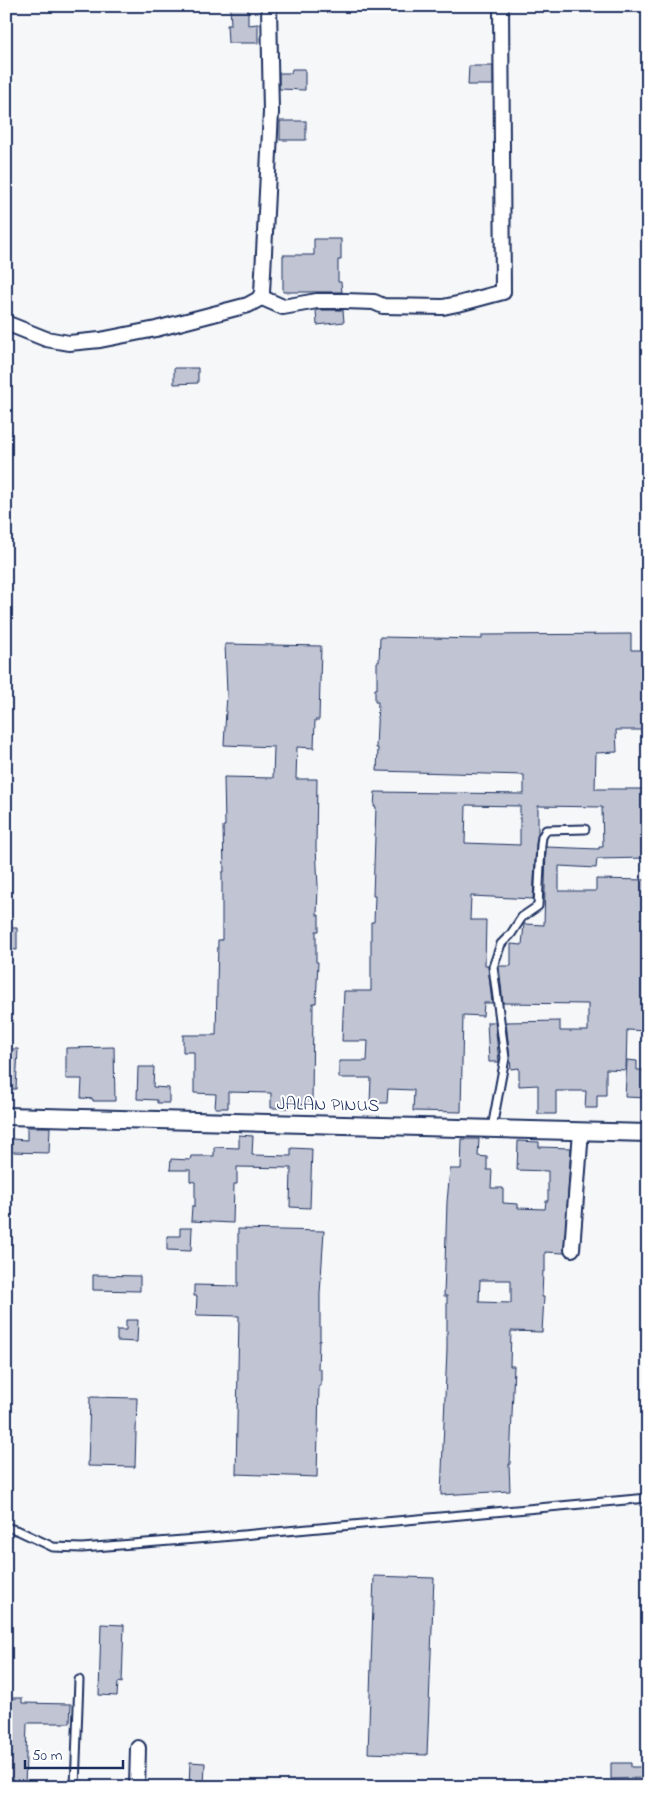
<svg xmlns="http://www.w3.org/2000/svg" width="654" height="1793" font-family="'Indie Flower',sans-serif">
<rect width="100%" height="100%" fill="#f6f7f9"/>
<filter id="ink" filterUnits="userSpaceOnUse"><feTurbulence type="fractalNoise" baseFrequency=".02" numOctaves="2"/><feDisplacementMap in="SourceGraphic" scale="10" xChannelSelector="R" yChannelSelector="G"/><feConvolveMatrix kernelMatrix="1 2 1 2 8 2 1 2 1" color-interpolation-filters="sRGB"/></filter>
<g filter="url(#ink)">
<g fill="#c0c4d3" stroke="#1b2f5e" fill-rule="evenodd">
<path d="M230,7H248V25L258,24V43H228L227,25H231Z"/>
<path d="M469,66H493V85H468Z"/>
<path d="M292,69H305V90L279,89V73H291Z"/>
<rect x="280" y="121" width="26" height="19"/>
<path d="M314,239H341V260H338V282H341L342,292H283V255H314Z"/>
<path d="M316,310H343L344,322L317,325Z"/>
<path d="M174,368H198V383L174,384Z"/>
<path d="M631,634V650H646V668H648V730H616L617,752L596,753L595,789H648V858L597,859L596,868L559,866V891H596V879L648,880V1031L627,1030L626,1070L606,1069V1095H597V1108H585L586,1091H556V1114H538V1085L519,1086V1068L511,1069L506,1022L560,1021V1031H588V1004L503,1003L499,966H511V944L522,945L524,924L544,925L546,847L599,849V847H603L602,807L538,806V833L536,845L533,899L471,896L470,920H486L485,965H488L492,1003H484L483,1016L463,1015L461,1112L413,1111L414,1090L388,1089L387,1103H370L371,1078H339V1061H367L368,1041H342L344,991H371V922H374L375,896H373L376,807H374L375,792L524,794V775L377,771L378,748H376L378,702H375V689H377V662H379L380,637L482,639V635ZM466,805L520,806V845L465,843Z"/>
<path d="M225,644L321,646L319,720H315L314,748L297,747L296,779H317L316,847L318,886L317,915H319V931H316V962H318L316,1003H313L312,1105L290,1104V1108H271V1093L228,1092V1108H215L216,1094L194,1093V1052H183V1035H216L218,940H222V872H224L223,826H225L224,777L273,778L274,747L224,745L227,693Z"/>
<path d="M6,928H17V950L6,949Z"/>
<path d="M487,1022H495L499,1062H489Z"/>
<path d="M114,1047L115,1101H93V1099L81,1098L82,1079H66V1048Z"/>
<path d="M6,1049H18L16,1089H6Z"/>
<path d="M627,1060L637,1061V1070H648V1098L625,1097Z"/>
<path d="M138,1067H154L153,1087L169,1088V1103H157V1100L137,1099Z"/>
<path d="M27,1127H50L49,1153L11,1152V1139L27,1140Z"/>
<path d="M239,1135L253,1136L252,1155L291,1156V1148L312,1149L310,1208L290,1207L291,1168L237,1167V1184H234L233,1223L191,1221L192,1206H195V1182L190,1181V1170H170L171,1159L190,1160L191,1156H214V1147L239,1148Z"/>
<path d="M462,1139H479L478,1156L487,1157V1170H492L491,1188H503V1203L518,1204V1208L545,1209L546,1201H548V1171L517,1170L518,1141L539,1142V1147L571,1148L564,1253L545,1252V1271H543L542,1297H544L542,1332L511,1331L510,1366H514L510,1464H509L510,1491L441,1495L447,1349V1296H444L447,1202L450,1169H461ZM480,1280H511V1303L479,1302Z"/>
<path d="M180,1228H192L191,1251L167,1250V1236H180Z"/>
<path d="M238,1229L324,1231L320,1294V1341H319L318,1369H321V1386H319L317,1477L236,1474L239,1316L196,1315L197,1296H194V1285L238,1286Z"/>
<path d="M93,1275L140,1276V1291L93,1290Z"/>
<path d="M126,1320H138L137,1342L117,1341V1330H126Z"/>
<path d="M90,1397L137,1398L135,1467L88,1466Z"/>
<path d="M374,1576L434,1578L427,1755L368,1753Z"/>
<path d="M101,1624L124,1625L122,1683L118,1682L117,1696L99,1695Z"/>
<path d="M10,1698H22V1703L71,1704L70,1723H27L25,1787H6V1739H8Z"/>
<path d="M190,1762L205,1763L204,1787H189Z"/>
<path d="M611,1763H631V1767H648V1778L611,1779Z"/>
</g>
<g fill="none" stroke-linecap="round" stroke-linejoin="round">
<g stroke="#1b2f5e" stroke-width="11">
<g id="service">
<path d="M492,1128L505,1058L493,967L501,944L511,934L522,917L538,906L541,845L542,837L546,830L585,829"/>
<path d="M6,1527L19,1531L53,1547L82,1548L221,1537L648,1498"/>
<path d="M75,1787L79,1680"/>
</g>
</g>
<g stroke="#1b2f5e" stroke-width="18">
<g id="minor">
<path d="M260,297L283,307L317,301H345L374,302L383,306L443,307L462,303L503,292L501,6"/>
<path d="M6,323L46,339L69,343L100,340L156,329L248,305L259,299L262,293L271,112L269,6"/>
<path d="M572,1249L581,1131"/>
<path d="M137,1787L138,1748"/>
</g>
</g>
<g stroke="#1b2f5e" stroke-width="20">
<path id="tertiary" d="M6,1116L648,1133"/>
</g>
<use href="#service" stroke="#fff" stroke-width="7"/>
<use href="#minor" stroke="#fff" stroke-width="14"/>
<use href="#tertiary" stroke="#fff" stroke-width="16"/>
</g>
</g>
<g text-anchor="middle" stroke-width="4" stroke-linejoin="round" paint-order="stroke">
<g font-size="18" fill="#1b2f5e" stroke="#fff">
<text transform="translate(328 1104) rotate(1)" y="6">JALAN PINUS</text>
</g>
</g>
<rect width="654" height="1793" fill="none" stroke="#fff" stroke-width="25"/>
<rect x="12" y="12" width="629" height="1768" fill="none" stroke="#1b2f5e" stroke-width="2" filter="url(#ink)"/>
<path d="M25 1760v8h98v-8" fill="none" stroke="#1b2f5e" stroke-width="2.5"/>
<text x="32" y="1760" font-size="15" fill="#1b2f5e" stroke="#ffffff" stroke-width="4" paint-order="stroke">50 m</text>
</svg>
